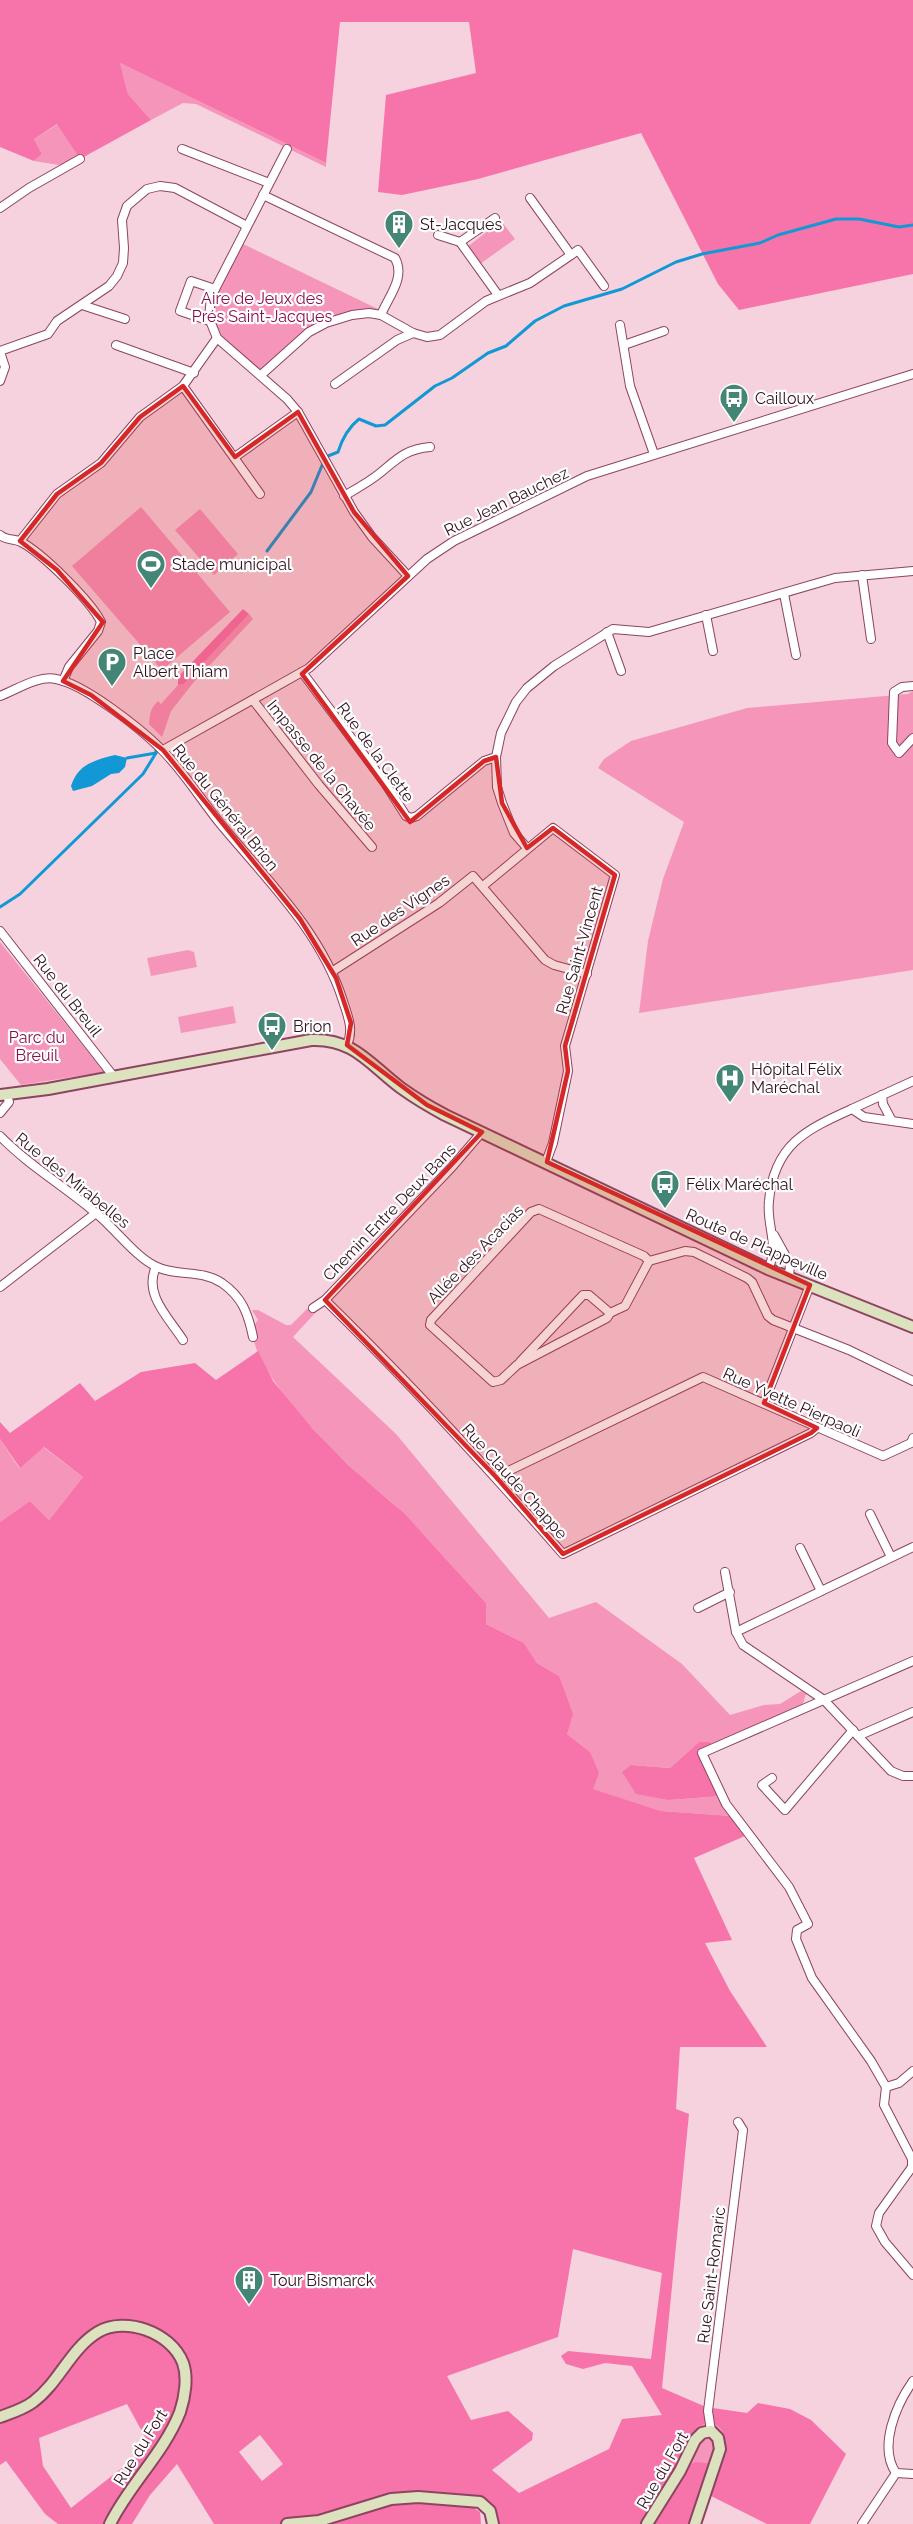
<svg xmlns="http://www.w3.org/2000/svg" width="913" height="2524" font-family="Raleway,sans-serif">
<rect width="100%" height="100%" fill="#f5d2de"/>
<g fill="#f695ba">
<path d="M120,63L326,163V167L196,104L183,103L151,120L128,94Z"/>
<path d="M58,124L80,159L59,165L34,161L42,154L34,139Z"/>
<path d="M501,221L515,239L480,264L467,247Z"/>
<path d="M239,242L382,311L326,323L261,375L217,338L209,312Z"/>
<path d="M141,507L230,612L162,670L72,566Z"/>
<path d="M200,509L238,554L214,575L175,530Z"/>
<path d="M249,614L253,619L193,683L171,711L162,737L149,724C150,715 150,708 158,701L161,704L178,685L184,684Z"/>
<path d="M913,691V970L639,1013L648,941L663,879L684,822L598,768L604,759L631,741L747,708L908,694Z"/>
<path d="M0,942L104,1072L21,1085L0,1059Z"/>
<path d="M188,950L194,952L197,967L151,976L147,958Z"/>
<path d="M233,1006L236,1023L181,1033L178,1017Z"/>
<path d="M310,1306L316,1312L293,1337L396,1434L549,1618L596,1602L682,1664L730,1715L764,1705L780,1704L801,1691L806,1694L801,1710L713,1748L699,1742L670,1768L631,1765L669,1800L722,1796L732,1816L661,1811L592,1789L590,1752L567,1734L559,1676L537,1663L524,1643L486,1624V1603C459,1574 433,1544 405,1515C388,1497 366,1482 347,1464C326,1443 231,1349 258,1320L252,1310H258L286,1325H291Z"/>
<path d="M0,1439L19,1468L43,1447L83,1477L49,1520L30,1501L0,1522Z"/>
<path d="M709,2422C732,2429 722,2448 716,2465L680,2471L697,2428L702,2423Z"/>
</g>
<g fill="#f774aa" fill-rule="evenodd">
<path d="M0,0H913V274L739,310L718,284L641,133L478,179L402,195L378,192L386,95L476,73L469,22H340L326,163L120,63L128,94L151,120L80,159L57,124L34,139L42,154L34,161L0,147Z"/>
<path d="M243,609L249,614L184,684L178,685V677Z"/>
<path d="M258,1351L273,1381L313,1429L348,1465L404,1513L486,1603V1624L524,1643L537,1663L559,1676L573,1714L567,1734L590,1752L599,1773L593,1789L661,1811L732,1816L745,1836L694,1858L732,1940L705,1943L730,1991L767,2047H680L676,2109L689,2114L662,2388L706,2407L747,2413L758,2403L790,2409L811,2420L846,2454L810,2524H767L707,2494L695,2524H499V2519L486,2506L462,2500L480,2512L481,2524H214L177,2464L150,2495L132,2524H58L45,2514L6,2461L0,2465V1522L30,1501L49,1520L83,1477L44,1447L20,1468L0,1439V1422L10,1433L80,1383L95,1401L141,1372L195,1363L216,1380ZM573,2249L662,2273L651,2359L568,2351L561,2356L566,2364L583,2369L605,2363L632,2366L662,2415L622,2419L609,2449L519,2493L492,2470L532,2440L533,2433L508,2411L471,2420L447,2376L558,2337ZM127,2404L150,2446L71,2508L43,2466L39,2438ZM709,2422C732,2429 722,2447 716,2464L695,2462L680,2470C686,2455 692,2425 709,2422ZM260,2435L283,2464L262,2481L239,2452Z"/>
<path d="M699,1742H710L713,1748L703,1752L722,1796L669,1800L636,1794L622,1772L631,1765L670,1768Z"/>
</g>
<path fill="#1298d4" d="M115,755L127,758L125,767L119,773L111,774L92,786L73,791L71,786C78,764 95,760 115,755Z"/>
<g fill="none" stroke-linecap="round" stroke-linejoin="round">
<g stroke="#1298d4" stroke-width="3">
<path d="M328,456L338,452C342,439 349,427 359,419L376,426L385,425L435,386L452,378L488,353L506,346L535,321L564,306L622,289L676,262L702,254L760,243L778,235L836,219H859L899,227L913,225"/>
<path d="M267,551L311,492L323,463"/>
<path d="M127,758L156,753V748"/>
<path d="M0,907L20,894L143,774L156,753"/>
</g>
<g stroke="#8d4461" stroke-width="10">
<g id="street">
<path d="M182,149L269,183"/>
<path d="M287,149L211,297L209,318L217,338L287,399L298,412L354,512L372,537L408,576"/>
<path d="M263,195L395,258C406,278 388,297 381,315"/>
<path d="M530,198L571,255L578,250L604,286"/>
<path d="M0,208L29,188L80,159"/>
<path d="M495,218L460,242L498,295"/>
<path d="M438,235L460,242"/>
<path d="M82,305L125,319"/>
<path d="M210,321L180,311L191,281L215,289"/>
<path d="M620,325L630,386L654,454"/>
<path d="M116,345L194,373"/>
<path d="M624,345L664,331"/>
<path d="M0,351L48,334L57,321L109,286L117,276L123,263L124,248L122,220L127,206L147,189L160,186L175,188L247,226"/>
<path d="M0,352L5,367L0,381"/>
<path d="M261,375L309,332L326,323L352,315L369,313L381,315L413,333L427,337L440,335L486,301L530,283L571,255"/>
<path d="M335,384L397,340L413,333"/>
<path d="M183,386L260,494"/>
<path d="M235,457L298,412"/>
<path d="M344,496C356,489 369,482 380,473C397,459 406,449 430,447"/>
<path d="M0,535C7,541 14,538 21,542C42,553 91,601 101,622L98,631L69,667L63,681"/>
<path d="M20,541L57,494L101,463L140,417L183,386L217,338"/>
<path d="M862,575L871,639"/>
<path d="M784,594L796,655"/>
<path d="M706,615L713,651"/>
<path d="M607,632L621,671"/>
<path d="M302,672L385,783L406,816L411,818L417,816L484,761L496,757"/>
<path d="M913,686L902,687L894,692L892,743L899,753L913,738"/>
<path d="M0,696C16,690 38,675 56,679C84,684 140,728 161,749C184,771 202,802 223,827C269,882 321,932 343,1001C348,1017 354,1029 347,1045"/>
<path d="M253,700L319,785L372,847"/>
<path d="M163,750L309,668L427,559L454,541L587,476L913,374"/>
<path d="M527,848L514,833L502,803L497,787L496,757L501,733L516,702L527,688L554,666L613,629L649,632L835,578L913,571"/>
<path d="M483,886L553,828L615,875L565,1046L568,1071L553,1143L546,1162"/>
<path d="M0,931L114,1077"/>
<path d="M333,971L439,903L473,876L545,960L554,965L587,974"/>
<path d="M882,1095L883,1104L892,1121"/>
<path d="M852,1109L864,1117L913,1124"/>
<path d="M0,1113L9,1102L7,1095"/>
<path d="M0,1136C29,1166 66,1187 97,1214C115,1229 135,1256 155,1266C176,1277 201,1269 222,1283C242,1297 248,1313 253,1337"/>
<path d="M774,1235L790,1264L789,1277"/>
<path d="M156,1267C143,1294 169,1318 183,1340"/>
<path d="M768,1269C780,1246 766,1225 769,1201C774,1143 808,1129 854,1108C874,1099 893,1090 913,1081"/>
<path d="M0,1287L96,1213"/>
<path d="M325,1300C408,1381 487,1467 563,1554L811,1433L817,1428"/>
<path d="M313,1308L325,1300L452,1167L482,1132"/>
<path d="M610,1313L607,1318L517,1365L501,1380L493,1382L430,1325L431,1320L531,1212L539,1209L644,1256L649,1261L685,1251L694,1252L747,1278L752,1282L768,1316L773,1320L849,1350L913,1381"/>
<path d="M520,1362L583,1295H589L610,1313L625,1306L649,1261"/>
<path d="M764,1403L810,1285"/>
<path d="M496,1477L703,1377L883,1456L911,1443L913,1438"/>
<path d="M870,1514L891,1557"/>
<path d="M800,1548L821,1591"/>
<path d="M725,1572L736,1632L743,1645L824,1700L891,1771L903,1776H913"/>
<path d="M698,1608L730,1592"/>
<path d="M736,1632L913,1547"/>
<path d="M913,1661L702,1753L726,1804L789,1887L808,1924L797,1930L796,1939L812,1978L871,2061L886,2087L884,2105L912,2159V2167L879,2213L876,2226L885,2242L913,2275"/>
<path d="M858,1736L913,1712"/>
<path d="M772,1778L762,1785L785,1810L853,1730"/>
<path d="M886,2087L899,2083L913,2071"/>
<path d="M711,2431L708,2411L743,2130L738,2122"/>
<path d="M896,2473C878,2447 896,2405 913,2381"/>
<path d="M896,2473L913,2474"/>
<path d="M862,2524L896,2473"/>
</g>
</g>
<g stroke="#8d4461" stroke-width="14">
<g id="secondary">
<path d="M0,1095L48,1089L311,1040C354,1038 370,1065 401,1088C415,1098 430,1107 445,1115L768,1269L913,1327"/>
<path d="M0,2417C11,2413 24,2409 33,2402C59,2383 70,2349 98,2332C125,2316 171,2332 183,2363C188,2377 185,2397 180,2412C164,2453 129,2485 110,2524"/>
<path d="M287,2524L319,2521L391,2499L418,2497L480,2502L490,2511L493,2524"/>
<path d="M647,2524L680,2471L695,2440L702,2433L711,2431L718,2438L720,2449L695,2524"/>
</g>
</g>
<use href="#street" stroke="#fff" stroke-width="8"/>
<use href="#secondary" stroke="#dce1be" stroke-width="10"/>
</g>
<path fill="#d62828" fill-opacity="0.2" stroke="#d62828" stroke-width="4.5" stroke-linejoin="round" d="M183,386L235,457L298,412L354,512L408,576L302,674L410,822L484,761L496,757L502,803L527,848L553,828L615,875L565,1046L568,1071L547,1162L810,1285L764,1403L817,1428L811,1433L563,1554L496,1477L325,1300L482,1132L427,1105L347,1045L351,1023L336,978L300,919L163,750L91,695L63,681L103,622L57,570L20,541L57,494L101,463L140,417Z"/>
<defs>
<g id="building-pin" transform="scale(1.5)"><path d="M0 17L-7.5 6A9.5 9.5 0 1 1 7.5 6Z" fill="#448676" stroke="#fefefe"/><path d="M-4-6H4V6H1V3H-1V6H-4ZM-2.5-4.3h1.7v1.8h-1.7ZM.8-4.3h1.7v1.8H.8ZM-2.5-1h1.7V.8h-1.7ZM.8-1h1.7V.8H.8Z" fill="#fff"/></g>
<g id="bus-pin" transform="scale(1.5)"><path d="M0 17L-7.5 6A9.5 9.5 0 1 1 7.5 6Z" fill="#448676" stroke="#fefefe"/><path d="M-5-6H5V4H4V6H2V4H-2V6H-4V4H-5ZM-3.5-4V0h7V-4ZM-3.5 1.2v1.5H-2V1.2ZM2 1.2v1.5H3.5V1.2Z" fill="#fff"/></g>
<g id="stadium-pin" transform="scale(1.5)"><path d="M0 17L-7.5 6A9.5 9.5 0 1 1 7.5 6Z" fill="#448676" stroke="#fefefe"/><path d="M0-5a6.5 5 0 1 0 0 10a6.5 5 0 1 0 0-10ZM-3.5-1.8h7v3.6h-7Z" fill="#fff"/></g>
<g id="parking-pin" transform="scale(1.5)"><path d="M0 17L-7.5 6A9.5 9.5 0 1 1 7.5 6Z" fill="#448676" stroke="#fefefe"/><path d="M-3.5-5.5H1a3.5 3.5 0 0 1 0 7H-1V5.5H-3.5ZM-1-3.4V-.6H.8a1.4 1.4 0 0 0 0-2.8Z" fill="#fff"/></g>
<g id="hospital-pin" transform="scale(1.5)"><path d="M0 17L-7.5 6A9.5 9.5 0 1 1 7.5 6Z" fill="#448676" stroke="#fefefe"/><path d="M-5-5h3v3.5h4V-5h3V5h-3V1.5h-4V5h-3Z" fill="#fff"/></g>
</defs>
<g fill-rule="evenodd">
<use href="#building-pin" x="399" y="224"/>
<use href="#bus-pin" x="734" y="398"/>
<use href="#stadium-pin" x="151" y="564"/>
<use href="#parking-pin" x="112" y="662"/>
<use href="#bus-pin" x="272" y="1026"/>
<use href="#hospital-pin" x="730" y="1078"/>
<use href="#bus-pin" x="665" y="1184"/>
<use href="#building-pin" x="249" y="2280"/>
</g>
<g text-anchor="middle" stroke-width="4.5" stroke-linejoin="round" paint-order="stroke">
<g font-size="16" fill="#30121e" stroke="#fefefe" text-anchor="start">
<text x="420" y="230">St-Jacques</text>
<text x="755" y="404">Cailloux</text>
<text x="172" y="570">Stade municipal</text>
<text x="133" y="659">Place<tspan x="133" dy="18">Albert Thiam</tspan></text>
<text x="293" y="1032">Brion</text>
<text x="751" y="1075">Hôpital Félix<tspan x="751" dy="18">Maréchal</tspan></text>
<text x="686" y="1190">Félix Maréchal</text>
<text x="270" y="2286">Tour Bismarck</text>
</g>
<g font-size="16" fill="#880f4e" stroke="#fefefe">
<text x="262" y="304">Aire de Jeux des<tspan x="262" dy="18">Prés Saint-Jacques</tspan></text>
<text x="37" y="1043">Parc du<tspan x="37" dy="18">Breuil</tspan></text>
</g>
<g font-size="16" fill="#30121e" stroke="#fefefe">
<text transform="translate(506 501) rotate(-26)" y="6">Rue Jean Bauchez</text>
<text transform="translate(376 752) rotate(54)" y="6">Rue de la Clette</text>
<text transform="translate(322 765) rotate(51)" y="6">Impasse de la Chavée</text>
<text transform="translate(226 807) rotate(51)" y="6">Rue du Général Brion</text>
<text transform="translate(400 910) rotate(-34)" y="6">Rue des Vignes</text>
<text transform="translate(579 950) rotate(-74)" y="6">Rue Saint-Vincent</text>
<text transform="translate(68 995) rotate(52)" y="6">Rue du Breuil</text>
<text transform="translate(73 1180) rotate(39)" y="6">Rue des Mirabelles</text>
<text transform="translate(389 1212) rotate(-46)" y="6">Chemin Entre Deux Bans</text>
<text transform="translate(757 1244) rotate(24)" y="6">Route de Plappeville</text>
<text transform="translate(475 1254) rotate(-46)" y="6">Allée des Acacias</text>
<text transform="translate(792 1402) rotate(24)" y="6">Rue Yvette Pierpaoli</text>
<text transform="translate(515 1481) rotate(48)" y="6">Rue Claude Chappe</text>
<text transform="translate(711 2275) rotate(-83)" y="6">Rue Saint-Romaric</text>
<text transform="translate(140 2447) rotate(-58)" y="6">Rue du Fort</text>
<text transform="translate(662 2470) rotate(-60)" y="6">Rue du Fort</text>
</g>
</g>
</svg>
